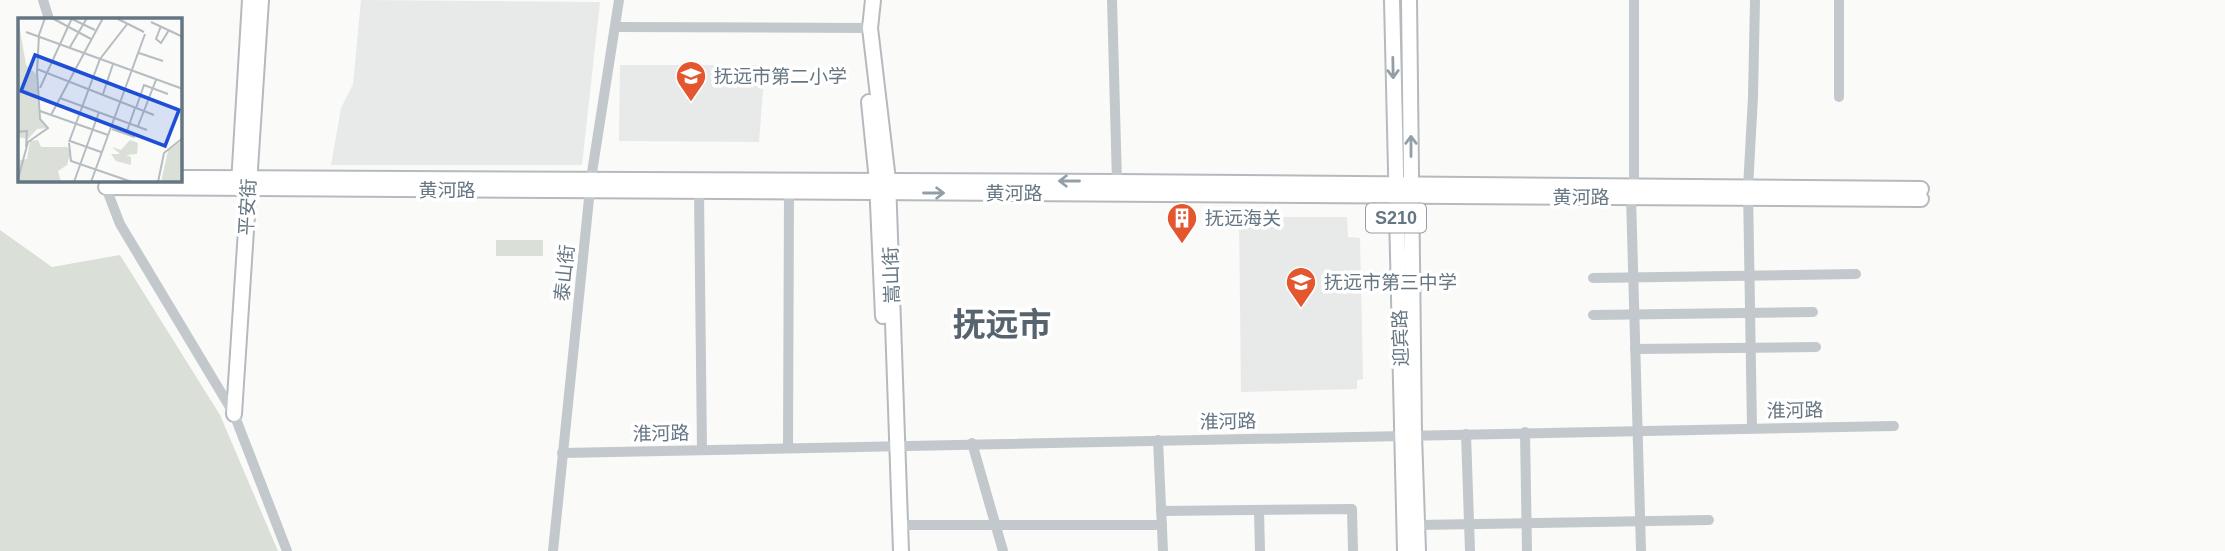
<svg xmlns="http://www.w3.org/2000/svg" width="2225" height="551" font-family="Arial,'Noto Sans SC',sans-serif">
<rect width="100%" height="100%" fill="#fafaf8"/>
<g fill="#e8e9e9">
<path d="M361,0L600,2L582,165H331L341,108L353,84Z"/>
<path d="M620,65H765L759,142L619,141Z"/>
<path d="M1239,217H1347L1348,237L1360,238L1363,379L1357,380V389L1241,392Z"/>
</g>
<g fill="#dadfd7">
<path d="M0,230L52,267L120,255L220,415L278,551H0Z"/>
<rect x="496" y="240" width="47" height="16"/>
</g>
<g fill="none" stroke-linecap="round" stroke-linejoin="round">
<g stroke="#b5babe" stroke-width="18">
<g id="major">
<path d="M873,0L870,28L888,180L901,551"/>
<path d="M1392,0L1405,551"/>
<path d="M1409,0L1414,435L1418,551"/>
<path d="M869,102L877,181L883,316"/>
<path d="M180,178L1117,182L1921,189"/>
<path d="M239,184L250,0"/>
<path d="M106,187L1921,199"/>
<path d="M234,414L261,0"/>
</g>
</g>
<g stroke="#c3c8cc" stroke-width="10">
<path d="M43,0L49,19"/>
<path d="M1112,0L1117,182"/>
<path d="M1839,1V97"/>
<path d="M616,27L870,28"/>
<path d="M103,180L120,224L234,414L287,551"/>
<path d="M1634,187V0"/>
<path d="M699,192L702,450"/>
<path d="M1631,197L1641,551"/>
<path d="M1593,278L1856,274"/>
<path d="M1593,315L1813,312"/>
<path d="M1635,349L1816,347"/>
<path d="M1752,428L1748,188L1753,97L1755,0"/>
<path d="M1525,432L1527,551"/>
<path d="M1466,434L1470,551"/>
<path d="M1158,440L1163,551"/>
<path d="M972,443L1003,551"/>
<path d="M788,448L789,192"/>
<path d="M562,453L1894,426"/>
<path d="M1259,510L1260,551"/>
<path d="M1161,511L1352,509L1353,551"/>
<path d="M900,525H1162"/>
<path d="M1417,525L1709,520"/>
<path d="M553,551L591,179L619,0"/>
</g>
<use href="#major" stroke="#fff" stroke-width="14"/>
</g>
<defs><path id="oneway-shaft" d="M-6 0H5M1.5-3L5.5 0L1.5 3" fill="none" stroke-width="1.6" stroke-linecap="round" stroke-linejoin="round" transform="scale(1.75)"/></defs>
<g stroke="#939fa8">
<use href="#oneway-shaft" transform="translate(1393 68) rotate(89)"/>
<use href="#oneway-shaft" transform="translate(1411 146) rotate(-90)"/>
<use href="#oneway-shaft" transform="translate(1069 181) rotate(-180)"/>
<use href="#oneway-shaft" transform="translate(934 193)"/>
</g>
<defs>
<g id="school-pin" transform="scale(1.575)"><path d="M0 17L-7.5 6A9.5 9.5 0 1 1 7.5 6Z" fill="#e4572e" stroke="#fff"/><path d="M0-5L7-2L0 1L-7-2ZM-4 1L0 2.5L4 1V4Q0 6-4 4Z" fill="#fff"/></g>
<g id="building-pin" transform="scale(1.575)"><path d="M0 17L-7.5 6A9.5 9.5 0 1 1 7.5 6Z" fill="#e4572e" stroke="#fff"/><path d="M-4-6H4V6H1V3H-1V6H-4ZM-2.5-4.3h1.7v1.8h-1.7ZM.8-4.3h1.7v1.8H.8ZM-2.5-1h1.7V.8h-1.7ZM.8-1h1.7V.8H.8Z" fill="#fff"/></g>
</defs>
<g fill-rule="evenodd">
<use href="#school-pin" x="691" y="76"/>
<use href="#building-pin" x="1182" y="218"/>
<use href="#school-pin" x="1301" y="282"/>
</g>
<g text-anchor="middle" stroke-width="7" stroke-linejoin="round" paint-order="stroke">
<rect fill="#fff" stroke="#939fa8" stroke-width="2" x="1366" y="203.5" width="60" height="29" rx="5"/>
<g font-size="18" font-weight="bold" fill="#657683">
<text x="1396" y="224">S210</text>
</g>
<g font-size="19" fill="#657683" stroke="#fff" text-anchor="start">
<text x="714" y="83">抚远市第二小学</text>
<text x="1205" y="225">抚远海关</text>
<text x="1324" y="289">抚远市第三中学</text>
</g>
<g font-size="19" fill="#657683" stroke="#fff">
<text x="447" y="197">黄河路</text>
<text x="1014" y="200">黄河路</text>
<text x="1581" y="204">黄河路</text>
<text transform="translate(247 207) rotate(-87)" y="7">平安街</text>
<text transform="translate(564 273) rotate(-84)" y="7">泰山街</text>
<text transform="translate(891 275) rotate(-92)" y="7">嵩山街</text>
<text transform="translate(1400 338) rotate(-92)" y="7">迎宾路</text>
<text transform="translate(1795 410) rotate(-1)" y="7">淮河路</text>
<text transform="translate(1228 421) rotate(-1)" y="7">淮河路</text>
<text transform="translate(661 433) rotate(-1)" y="7">淮河路</text>
</g>
<g font-size="33" font-weight="bold" fill="#57646e" stroke="#fff">
<text x="1002" y="336">抚远市</text>
</g>
</g>
<g transform="translate(18 18)">
<rect width="164" height="164" fill="#fafaf8"/>
<path d="M0,0L8,47L18,56L21,101L29,110L19,111L10,121L0,119ZM20,122L23,129H49L53,134L49,147L40,153L43,164H0L2,142L9,141L12,123ZM112,122L120,125L119,136L108,137L113,139V147L98,143L93,136H102L94,129L103,132ZM164,123V164H143L150,133Z" fill="#dadfd7"/>
<path fill="none" stroke="#b5bdc2" stroke-width="2" d="M34,0L73,21M98,0L126,14M54,1L77,12M133,4L165,19M143,8L138,21L143,25L151,12M8,14L165,71M52,29L69,0M121,35L145,43M35,43L57,51M19,51L136,97M57,52L85,0M22,70L54,0M85,76L95,46M42,80L129,112M118,90L126,67L150,76M22,93L90,117M33,97L57,52M120,108L138,62M94,111L117,119M0,114L9,113L8,129M108,116L117,90M52,123L83,134M51,124L82,41L110,5M51,125L53,143L114,164M0,161L10,124L30,110L22,101L19,54L21,17L27,0M56,164L81,94M73,164L127,16M140,164L146,135L165,120"/>
<path fill="#1d4ed8" fill-opacity="0.15" stroke="#1d4ed8" stroke-width="3.5" d="M17,37L161,92L147,128L3,73Z"/>
<rect width="164" height="164" fill="none" stroke="#657683" stroke-width="3.5"/>
</g>
</svg>
